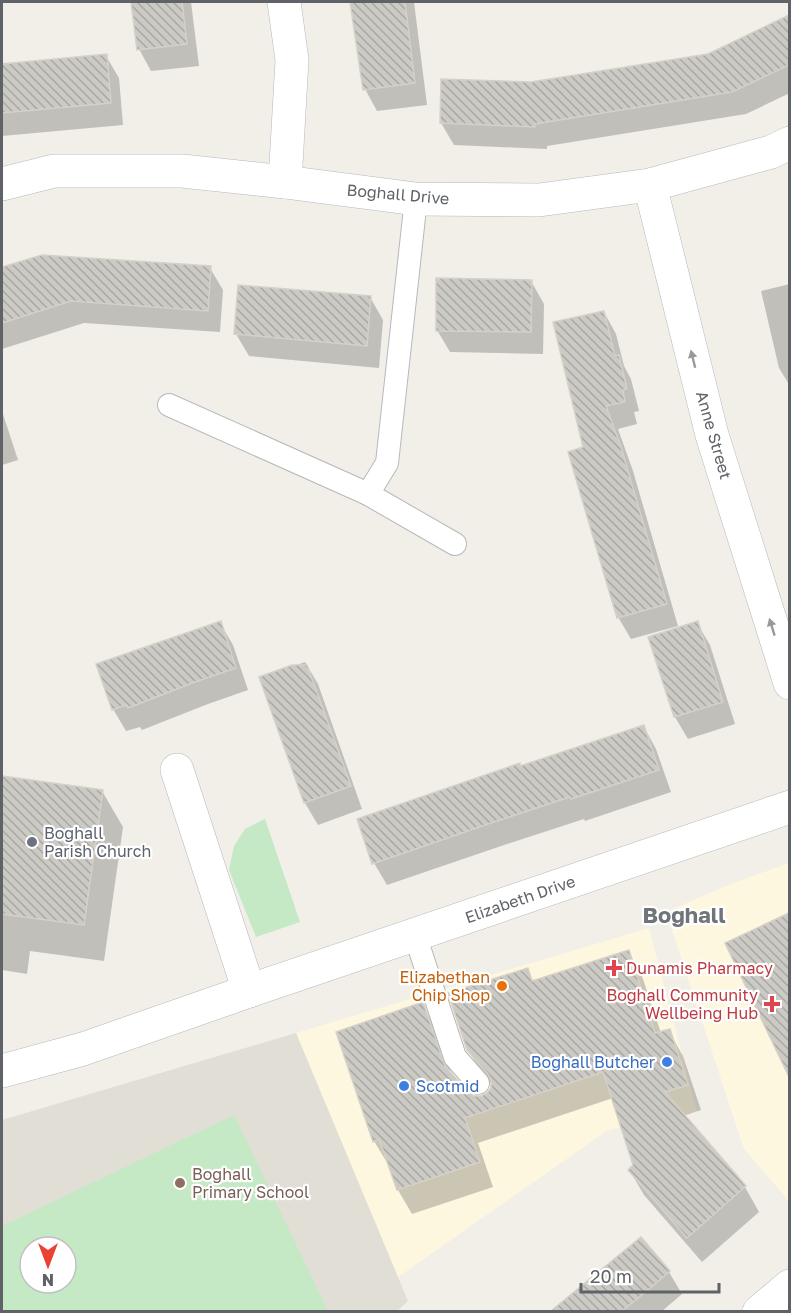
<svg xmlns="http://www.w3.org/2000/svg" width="791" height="1313" font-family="'Golos Text',sans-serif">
<defs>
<pattern id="building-back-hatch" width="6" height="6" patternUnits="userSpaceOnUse" patternTransform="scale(1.5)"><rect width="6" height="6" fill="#cccac5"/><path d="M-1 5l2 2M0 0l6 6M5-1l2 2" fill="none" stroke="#a9a8a4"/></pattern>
</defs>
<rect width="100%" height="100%" fill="#f1efe8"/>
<g fill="#fef7e0">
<path d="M789,863V1201L744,1149L666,912L736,882Z"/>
<path d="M649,928L697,1112L608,1130L398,1277L296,1033Z"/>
</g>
<path fill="#e1ded6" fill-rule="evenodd" d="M296,1033L408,1301L396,1312H2V1120ZM30,1247H66V1283H30Z"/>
<g fill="#c5e8c5" fill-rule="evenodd">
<path d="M265,819L300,922L256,937L229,870L234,846L245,829Z"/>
<path d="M234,1115L328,1311H2V1226ZM30,1247H66V1283H30Z"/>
</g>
<g fill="#0003">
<path d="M133,2H191L199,66L151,71L139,49Z"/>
<path d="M353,2H414L427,105L377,111L365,89Z"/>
<path d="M790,17V93L746,114L547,146V149L454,145L441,123L532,83L708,55Z"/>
<path d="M106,56L119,78L123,125L2,136V66Z"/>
<path d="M42,256L210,268L223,290L220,332L84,323L2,349V269Z"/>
<path d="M531,281L544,304L543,354L450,352L437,330Z"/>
<path d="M790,284V386L779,368L761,291Z"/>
<path d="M370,297L383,320L379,368L249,356L236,334Z"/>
<path d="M604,312L616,334L624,366L631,379L639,411L634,412L637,424L618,429L633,471L678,626L631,639L618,617L585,448Z"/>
<path d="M2,411L18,460L2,465Z"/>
<path d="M220,623L233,645L248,690L208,704L142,730L140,727L126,731L113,709Z"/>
<path d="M697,623L710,645L735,724L688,739L675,717L650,638Z"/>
<path d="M305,662L318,684L362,809L318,825L305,803L261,678Z"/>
<path d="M644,727L656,749L671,792L585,821L584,819L507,844L387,885L374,863L520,767Z"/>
<path d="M2,777L102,791L123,827L104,961L30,951L27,974L2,970Z"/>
<path d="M790,914V1073L727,943Z"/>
<path d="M628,952L642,976L661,1033L669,1031L683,1056L701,1110L683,1116L745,1187L759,1212L702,1262L644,1195L630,1171L635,1166L613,1098L478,1143L493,1187L412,1214L398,1190L389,1166L374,1141L422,1004L436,1029L453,1078L467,1094L474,1097L482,1098L488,1094L492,1085L483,1075L468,1050L527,969L534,982Z"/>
<path d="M641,1239L669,1272L682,1294L661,1312H554Z"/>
</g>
<g fill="url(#building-back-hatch)" stroke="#d6d1c6" stroke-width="1.5">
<path d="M131,2H182L187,44L137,50Z"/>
<path d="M350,2H405L415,83L363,90Z"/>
<path d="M789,15V65L732,92L535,124V127L440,123L441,79L531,82L708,54Z"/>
<path d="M107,54L111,103L2,113V64Z"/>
<path d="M42,255L211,266L208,311L71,301L2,323V267Z"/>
<path d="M436,278L532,280L531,332L436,331Z"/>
<path d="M238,285L371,296L367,346L234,334Z"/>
<path d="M604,311L615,356L619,355L627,389L623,390L625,402L606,406L621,447L667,604L617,618L568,452L583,447L553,322Z"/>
<path d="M221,621L236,668L195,682L128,708L126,705L112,710L96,664Z"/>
<path d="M698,621L723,702L674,717L648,637Z"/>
<path d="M292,665H307L351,786L304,803L259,677Z"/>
<path d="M644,725L659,770L571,799L570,797L494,822L372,864L357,819L520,763V766Z"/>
<path d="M2,776L103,790L84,925L2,914Z"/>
<path d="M789,913V1077L725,943Z"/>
<path d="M629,950L655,1033L670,1029L688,1085L665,1092L746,1186L687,1238L628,1170L633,1165L603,1072L465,1118L480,1162L397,1190L379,1139L373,1142L336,1032L423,1002L445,1066L468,1092L474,1096H481L487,1093L491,1088V1080L488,1074L467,1050L448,993L528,968L532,981Z"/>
<path d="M641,1237L670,1271L647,1291L622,1311H551Z"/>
</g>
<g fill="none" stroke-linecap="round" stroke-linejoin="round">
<g stroke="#b5b8bc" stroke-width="24">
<g id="lane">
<path d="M169,405L368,494L387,463L416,199"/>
<path d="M368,494L455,544"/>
<path d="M415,935L455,1057L478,1083"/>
</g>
</g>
<g stroke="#b5b8bc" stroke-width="34">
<g id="street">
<path d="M284,2L292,60L285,182"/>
<path d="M2,184L54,171H182L285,182L416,199L539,200L650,185L771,152L790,143"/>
<path d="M650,185L712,435L790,683"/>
<path d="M177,770L249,991"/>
<path d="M2,1071L83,1049L249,991L790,807"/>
<path d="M759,1312L790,1286"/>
</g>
</g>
<use href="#lane" stroke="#fff" stroke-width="22"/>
<use href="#street" stroke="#fff" stroke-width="33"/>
</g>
<defs><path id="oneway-solid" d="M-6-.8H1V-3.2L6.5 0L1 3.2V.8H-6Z" transform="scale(1.5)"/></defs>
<g fill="#979a9d">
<use href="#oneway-solid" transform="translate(693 359) rotate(-104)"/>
<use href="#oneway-solid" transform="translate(772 627) rotate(-107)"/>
</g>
<circle fill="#6b7280" stroke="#fff" stroke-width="2" cx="32" cy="842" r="6"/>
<g fill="#e0444e" stroke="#fff" stroke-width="2">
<path d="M611 959h6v6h6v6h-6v6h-6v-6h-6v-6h6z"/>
<path d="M769 995h6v6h6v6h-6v6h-6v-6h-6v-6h6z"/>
</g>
<circle fill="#e8710a" stroke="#fff" stroke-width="2" cx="502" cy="986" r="6"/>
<g fill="#3f7fe0" stroke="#fff" stroke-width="2">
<circle cx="667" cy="1062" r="6"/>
<circle cx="404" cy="1086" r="6"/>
</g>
<circle fill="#8d6e63" stroke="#fff" stroke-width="2" cx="180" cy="1183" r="6"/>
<g text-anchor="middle" stroke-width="4.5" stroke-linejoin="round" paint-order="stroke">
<g font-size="16" fill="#5f6368" stroke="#fff">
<text transform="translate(398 194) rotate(5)" y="6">Boghall Drive</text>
<text transform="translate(714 435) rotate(74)" y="6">Anne Street</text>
<text transform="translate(520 899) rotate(-19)" y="6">Elizabeth Drive</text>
</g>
<g font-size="16" fill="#5b616d" stroke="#fff" text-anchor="start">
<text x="44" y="839">Boghall<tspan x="44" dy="18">Parish Church</tspan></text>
</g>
<g font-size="16" fill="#be3a42" stroke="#fff" text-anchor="start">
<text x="626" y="974">Dunamis Pharmacy</text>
<text x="758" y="1001" text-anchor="end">Boghall Community<tspan x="758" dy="18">Wellbeing Hub</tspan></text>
</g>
<g font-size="16" fill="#c56008" stroke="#fff" text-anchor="end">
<text x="490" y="983">Elizabethan<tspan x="490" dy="18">Chip Shop</tspan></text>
</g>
<g font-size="16" fill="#366cbe" stroke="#fff" text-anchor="end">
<text x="655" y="1068">Boghall Butcher</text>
<text x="416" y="1092" text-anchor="start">Scotmid</text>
</g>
<g font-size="16" fill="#785e54" stroke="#fff" text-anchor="start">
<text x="192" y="1180">Boghall<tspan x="192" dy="18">Primary School</tspan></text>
</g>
<g font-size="22" font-weight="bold" fill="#70757a" stroke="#fff">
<text x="684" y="923">Boghall</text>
</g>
</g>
<rect width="791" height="1313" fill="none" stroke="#5f6368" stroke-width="6"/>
<g transform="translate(48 1265) rotate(180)"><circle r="28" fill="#ffffff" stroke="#bfc1c3" stroke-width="1.5"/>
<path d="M0-4.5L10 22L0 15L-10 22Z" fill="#ea4335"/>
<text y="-9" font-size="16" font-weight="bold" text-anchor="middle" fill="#5f6368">N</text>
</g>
<path d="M581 1283v9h138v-9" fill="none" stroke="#5f6368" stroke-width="3"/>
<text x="590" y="1283" font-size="18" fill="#5f6368" stroke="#ffffff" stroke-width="4.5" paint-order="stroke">20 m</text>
</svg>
